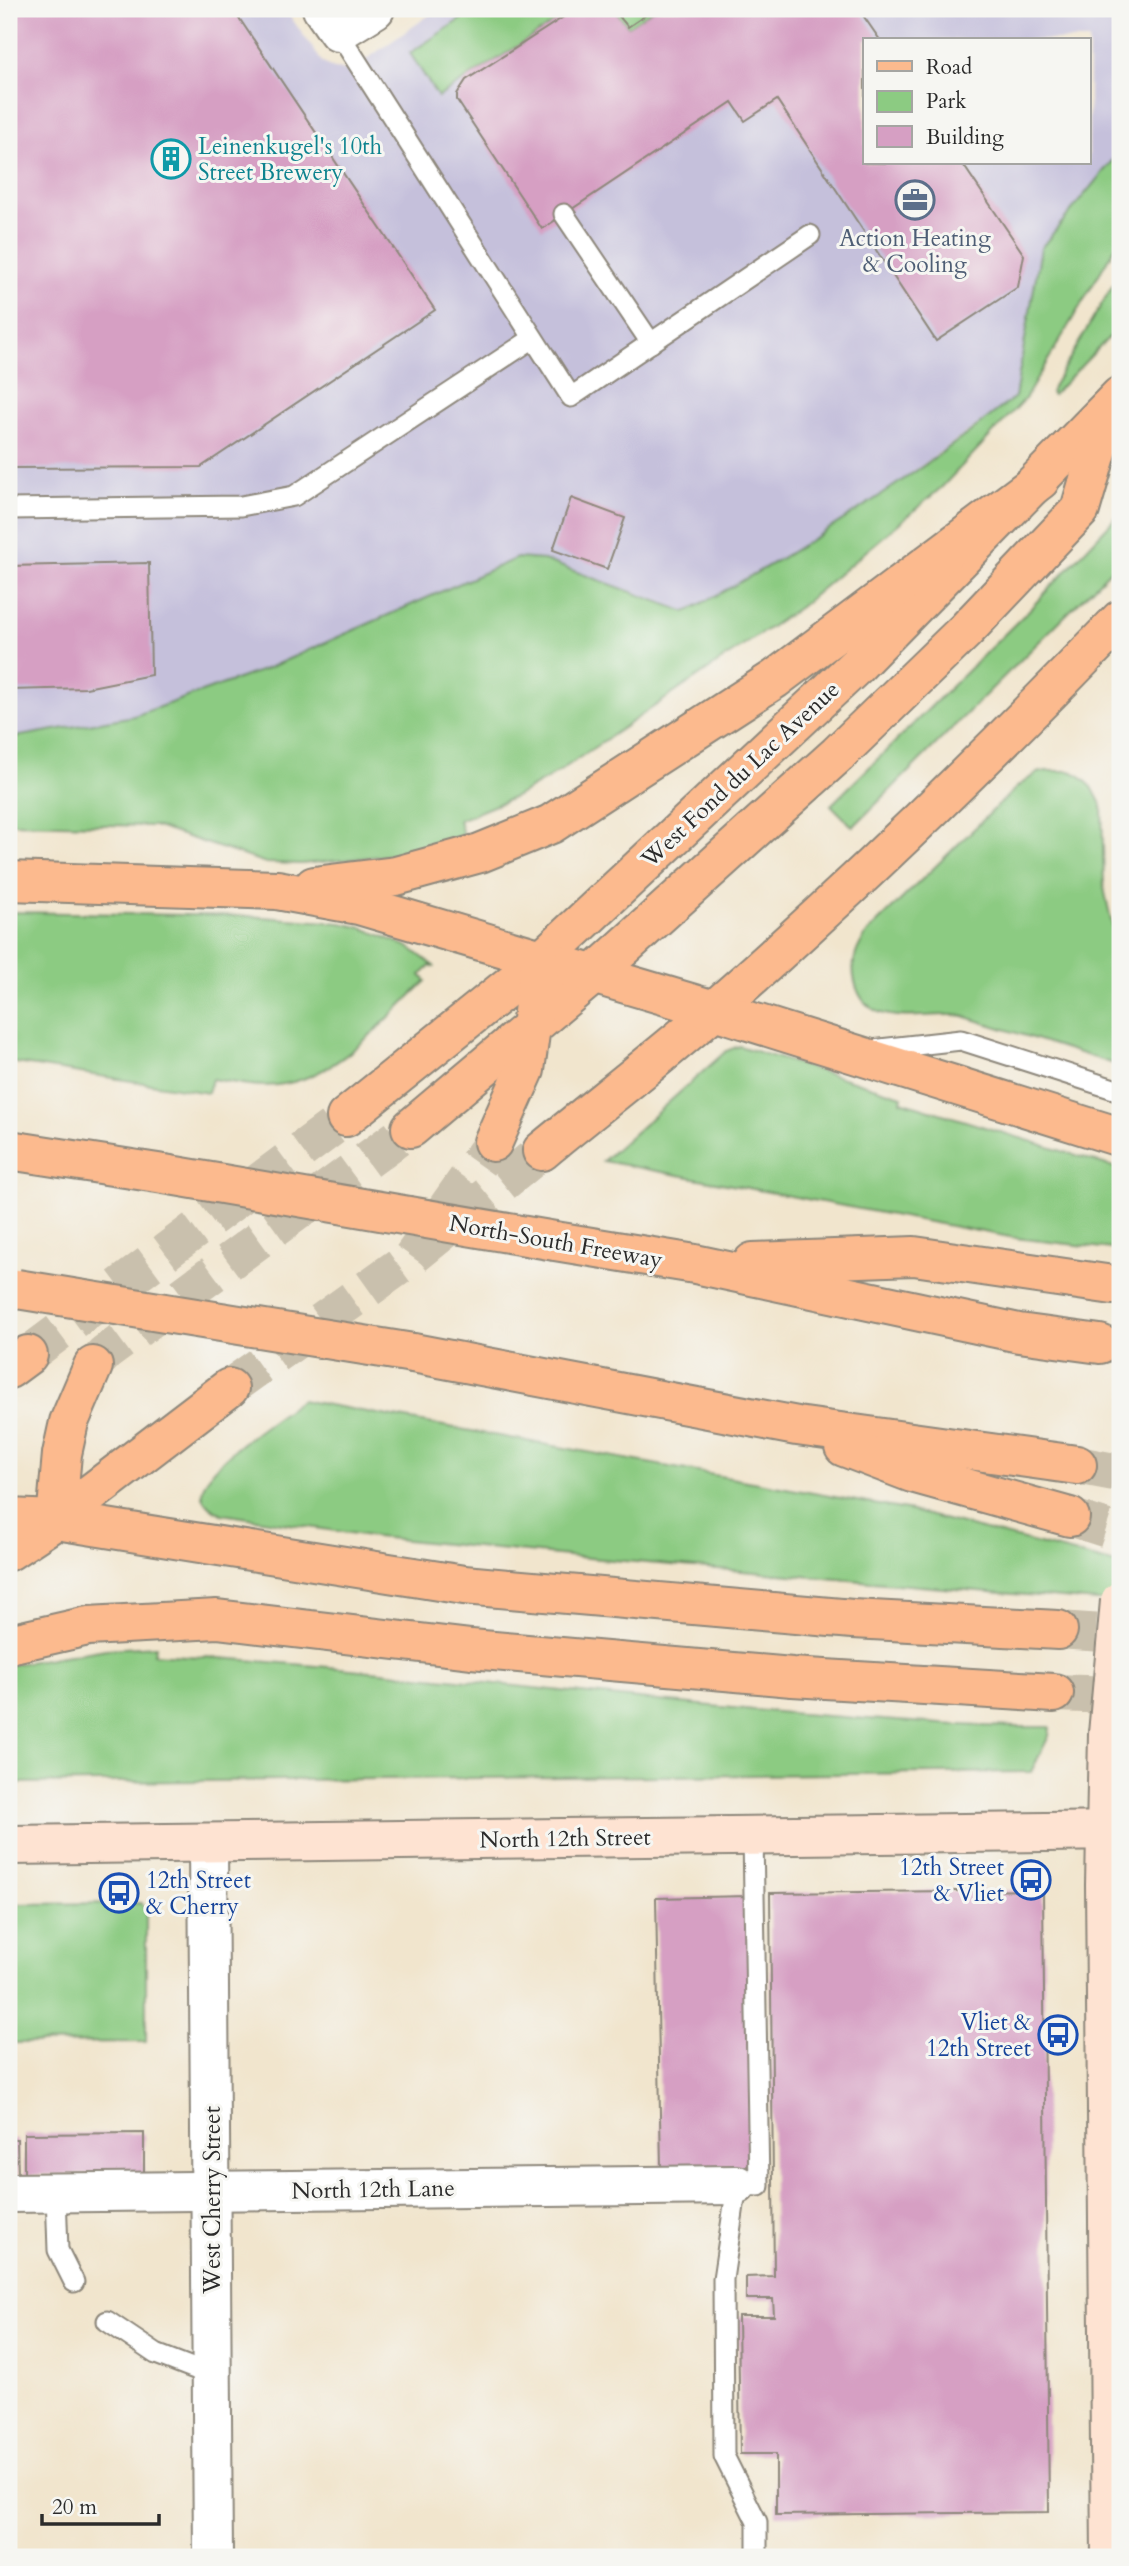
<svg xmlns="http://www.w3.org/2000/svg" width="1129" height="2566" font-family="Cardo,serif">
<rect width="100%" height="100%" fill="#f6f6f2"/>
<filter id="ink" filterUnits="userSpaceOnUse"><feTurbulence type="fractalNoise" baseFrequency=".0143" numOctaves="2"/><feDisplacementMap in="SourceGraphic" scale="14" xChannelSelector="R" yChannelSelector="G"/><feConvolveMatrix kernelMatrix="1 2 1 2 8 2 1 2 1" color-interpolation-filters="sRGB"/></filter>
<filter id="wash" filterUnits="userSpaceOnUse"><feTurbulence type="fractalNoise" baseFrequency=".00686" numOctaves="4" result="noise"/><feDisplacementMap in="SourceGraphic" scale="28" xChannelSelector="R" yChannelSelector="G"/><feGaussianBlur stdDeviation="1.57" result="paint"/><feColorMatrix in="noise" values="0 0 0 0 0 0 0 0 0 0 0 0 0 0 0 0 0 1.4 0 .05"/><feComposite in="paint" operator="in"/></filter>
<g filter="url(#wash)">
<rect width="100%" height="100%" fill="#f1e5cd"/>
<path fill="#c5c0db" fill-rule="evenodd" d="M9,9H285L323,63L334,69L346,70L354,68L438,9H1120V151L1041,248L1015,397L869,504L780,561L686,612L544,560L517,558L266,669L134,716L9,738ZM865,40H1089V163H865Z"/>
<g fill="#8ccb82" stroke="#5c7b56" stroke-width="2">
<path d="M476,9H576L438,97L410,53Z"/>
<path d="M613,9H655L628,27Z"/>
<path d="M1120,151V239L1025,399L942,487L800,607L554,775L515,797L459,820L463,835L402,854L301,864L266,863L154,826L9,823V738L134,716L266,669L517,558L544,560L686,612C802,550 912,479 1015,397L1041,248Z"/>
<path d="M1120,273V326L1053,395L1051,393L1054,385Z"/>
<path d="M1120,513V561L853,827L831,805L1029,610Z"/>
<path d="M1047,771H1070L1079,775L1092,787L1102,806L1104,888L1120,961V1066L963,1016C927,1010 867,1034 855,982C850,962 857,947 868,932L1017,787L1037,773Z"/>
<path d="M9,912L248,916L341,923L363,928L409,947L435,967L430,966L421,975L426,981C383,1021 339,1078 277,1085C256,1088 233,1082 212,1079L208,1093L9,1062Z"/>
<path d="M739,1046L902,1096L901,1101L1120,1169V1250L1015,1238L603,1161L726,1051Z"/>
<path d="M301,1400L912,1511L1120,1565V1603L588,1558L376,1537L222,1514C214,1510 205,1505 203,1496C196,1469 280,1416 301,1400Z"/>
<path d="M156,1646L154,1654C379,1666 603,1700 828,1716C902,1721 976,1728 1050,1727L1049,1736L1031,1772L9,1783V1665L106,1649Z"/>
<path d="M141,1903L146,1910V2042L9,2043V1904Z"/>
</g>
<g id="blocks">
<g fill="#d69fc3">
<path d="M9,9H233L435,310L201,467L9,468Z"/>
<path d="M576,9H613L628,27L655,9H868L862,14L880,40H865V163H962L1024,255L1018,287L936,341L777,100L745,121L732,102L542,229L457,100V94L466,80Z"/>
<path d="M571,498L625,518L607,569L553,550Z"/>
<path d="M149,563L151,675L86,688L9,690V566Z"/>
<path d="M1043,1890L1049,2512L776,2515V2454H740L738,2316H774L773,2299H746V2277L774,2276L770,1893Z"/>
<path d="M749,1896L753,2166L661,2168L656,1898Z"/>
<path d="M144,2133V2174L24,2175V2134Z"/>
<path d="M9,2139H17L18,2175H9Z"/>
</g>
</g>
</g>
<g filter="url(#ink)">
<use href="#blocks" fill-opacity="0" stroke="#8e887c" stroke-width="2"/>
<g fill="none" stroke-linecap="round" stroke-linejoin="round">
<g stroke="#c9c0ad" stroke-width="38" stroke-dasharray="38 19" stroke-linecap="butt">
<path d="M28,1355L346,1117"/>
<path d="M93,1366L105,1353L411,1128"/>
<path d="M229,1388L412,1257L542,1151"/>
</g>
<g stroke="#c9c0ad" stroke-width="38" stroke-dasharray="38 19" stroke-linecap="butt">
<path d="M412,1257L493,1142"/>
<path d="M1077,1465L1120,1473"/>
<path d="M1070,1517L1120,1533"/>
<path d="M1058,1630L1120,1634"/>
<path d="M1054,1693L1120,1695"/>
</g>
<g stroke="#8e887c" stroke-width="23">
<g id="lane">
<path d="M338,32L571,397L810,235"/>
<path d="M564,214L651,343"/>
<path d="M9,509L241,506L294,496L532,339"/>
<path d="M871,1050L961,1040L1120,1091"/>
<path d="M753,1836L759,2186L737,2185L723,2279L724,2456L757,2522V2557"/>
<path d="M56,2194L58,2250L74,2282"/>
<path d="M107,2321L156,2354L213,2376"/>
</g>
</g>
<g stroke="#8e887c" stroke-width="42">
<g id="street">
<path d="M322,9L338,32L375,9"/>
<path d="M208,1843L213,2557"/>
<path d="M9,2193L737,2185"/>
</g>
</g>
<g stroke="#8e887c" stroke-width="42">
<g id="secondary">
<path d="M1108,1734L1105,1885L1111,2557"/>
<path d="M9,1845L1120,1831"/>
</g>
</g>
<g stroke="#8e887c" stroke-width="42">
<g id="primary">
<path d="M346,1117L540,961L579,925L856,666L1120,396"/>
<path d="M411,1128L593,975L838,754L966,630L1080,510L1109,411"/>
<path d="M542,1151C599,1104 659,1058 714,1010C855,886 990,755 1120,620"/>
<path d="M9,1369L28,1355"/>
<path d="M9,1551L56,1520L229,1388"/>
</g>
</g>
<g stroke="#8e887c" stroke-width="42">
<g id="highway">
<path d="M9,881L277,890L359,905L714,1010L1120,1137"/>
<path d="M314,886L396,876L480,853L551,824L775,679L1040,480"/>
<path d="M493,1142L525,1070L540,961"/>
<path d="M9,1150L164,1174"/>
<path d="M555,1241L695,1264L1019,1333L1100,1344"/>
<path d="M753,1262L914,1256L1113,1285"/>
<path d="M413,1353L797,1426L1077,1465"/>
<path d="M844,1447L912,1473L1070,1517"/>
<path d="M9,1518L56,1520L464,1585L853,1619L1058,1630"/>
<path d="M56,1520L62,1454L69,1422L93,1366"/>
<path d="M9,1644L88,1626L217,1619L471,1649L792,1677L1054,1693"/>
</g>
</g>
<use href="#lane" stroke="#fff" stroke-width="19"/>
<use href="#street" stroke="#fff" stroke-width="38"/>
<use href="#secondary" stroke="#fee3d2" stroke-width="38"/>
<use href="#primary" stroke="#fcba8e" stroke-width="38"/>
<use href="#highway" stroke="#fcba8e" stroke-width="38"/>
<g stroke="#8e887c" stroke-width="42" stroke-linecap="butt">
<path id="secondary-bridge" d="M1108,1734L1120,1601"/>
</g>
<g stroke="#8e887c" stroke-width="42" stroke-linecap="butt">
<g id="highway-bridge">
<path d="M164,1174L555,1241"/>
<path d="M17,1289L413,1353"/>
</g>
</g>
<use href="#secondary-bridge" stroke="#fee3d2" stroke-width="38"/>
<use href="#highway-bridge" stroke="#fcba8e" stroke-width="38"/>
</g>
</g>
<defs>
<g id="building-ring" transform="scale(2.0125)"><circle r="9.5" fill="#f6f6f2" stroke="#0f9aa8" stroke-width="1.5"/><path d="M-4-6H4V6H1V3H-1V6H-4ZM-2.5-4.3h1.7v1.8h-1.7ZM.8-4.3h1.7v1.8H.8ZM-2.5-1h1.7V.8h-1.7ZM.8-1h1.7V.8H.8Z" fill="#0f9aa8"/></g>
<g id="office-ring" transform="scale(2.0125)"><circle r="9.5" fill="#f6f6f2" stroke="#5c6f8a" stroke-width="1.5"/><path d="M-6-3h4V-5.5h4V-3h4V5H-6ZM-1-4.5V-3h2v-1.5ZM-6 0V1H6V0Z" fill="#5c6f8a"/></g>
<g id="bus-ring" transform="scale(2.0125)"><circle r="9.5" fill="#f6f6f2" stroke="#1a4fb4" stroke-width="1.5"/><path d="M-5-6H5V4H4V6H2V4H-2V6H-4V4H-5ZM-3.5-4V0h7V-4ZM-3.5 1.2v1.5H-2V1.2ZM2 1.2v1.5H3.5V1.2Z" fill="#1a4fb4"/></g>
</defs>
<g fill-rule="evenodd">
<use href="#building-ring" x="171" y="159"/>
<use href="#office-ring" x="915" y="200"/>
<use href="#bus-ring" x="1031" y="1880"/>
<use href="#bus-ring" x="119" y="1893"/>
<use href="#bus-ring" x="1058" y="2035"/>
</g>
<g text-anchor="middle" stroke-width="6" stroke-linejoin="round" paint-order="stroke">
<g font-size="23" fill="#0d838f" stroke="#f6f6f2" text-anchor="start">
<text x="198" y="154">Leinenkugel's 10th<tspan x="198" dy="26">Street Brewery</tspan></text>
</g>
<g font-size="23" fill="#4e5e75" stroke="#f6f6f2">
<text x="915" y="246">Action Heating<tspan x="915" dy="26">&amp; Cooling</tspan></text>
</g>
<g font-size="23" fill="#2b2b2b" stroke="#f6f6f2">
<text transform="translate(740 774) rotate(-43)" y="8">West Fond du Lac Avenue</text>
<text transform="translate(556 1241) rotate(10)" y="8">North-South Freeway</text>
<text transform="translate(565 1838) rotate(-1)" y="8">North 12th Street</text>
<text transform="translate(373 2189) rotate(-1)" y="8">North 12th Lane</text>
<text transform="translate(212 2200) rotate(-90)" y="8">West Cherry Street</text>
</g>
<g font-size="23" fill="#164399" stroke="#f6f6f2" text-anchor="end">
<text x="1004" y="1875">12th Street<tspan x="1004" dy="26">&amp; Vliet</tspan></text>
<text x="146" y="1888" text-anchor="start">12th Street<tspan x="146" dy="26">&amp; Cherry</tspan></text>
<text x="1031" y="2030">Vliet &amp;<tspan x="1031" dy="26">12th Street</tspan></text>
</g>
</g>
<rect width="1129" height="2566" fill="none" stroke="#f6f6f2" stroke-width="35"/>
<rect x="863" y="38" width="228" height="126" fill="#f6f6f2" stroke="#a5a5a2" stroke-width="2"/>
<rect x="877" y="61" width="35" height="10" fill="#fcba8e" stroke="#a5a5a2" stroke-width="2"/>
<text x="926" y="74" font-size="21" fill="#2b2b2b">Road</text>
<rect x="877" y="91" width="35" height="21" fill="#8ccb82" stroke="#a5a5a2" stroke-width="2"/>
<text x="926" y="108" font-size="21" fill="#2b2b2b">Park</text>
<rect x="877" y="126" width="35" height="21" fill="#d69fc3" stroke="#a5a5a2" stroke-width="2"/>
<text x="926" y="144" font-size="21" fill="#2b2b2b">Building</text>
<path d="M42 2514v10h117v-10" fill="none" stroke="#2b2b2b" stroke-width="3.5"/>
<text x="52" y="2514" font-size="21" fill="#2b2b2b" stroke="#f6f6f2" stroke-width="5" paint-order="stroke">20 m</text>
</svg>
